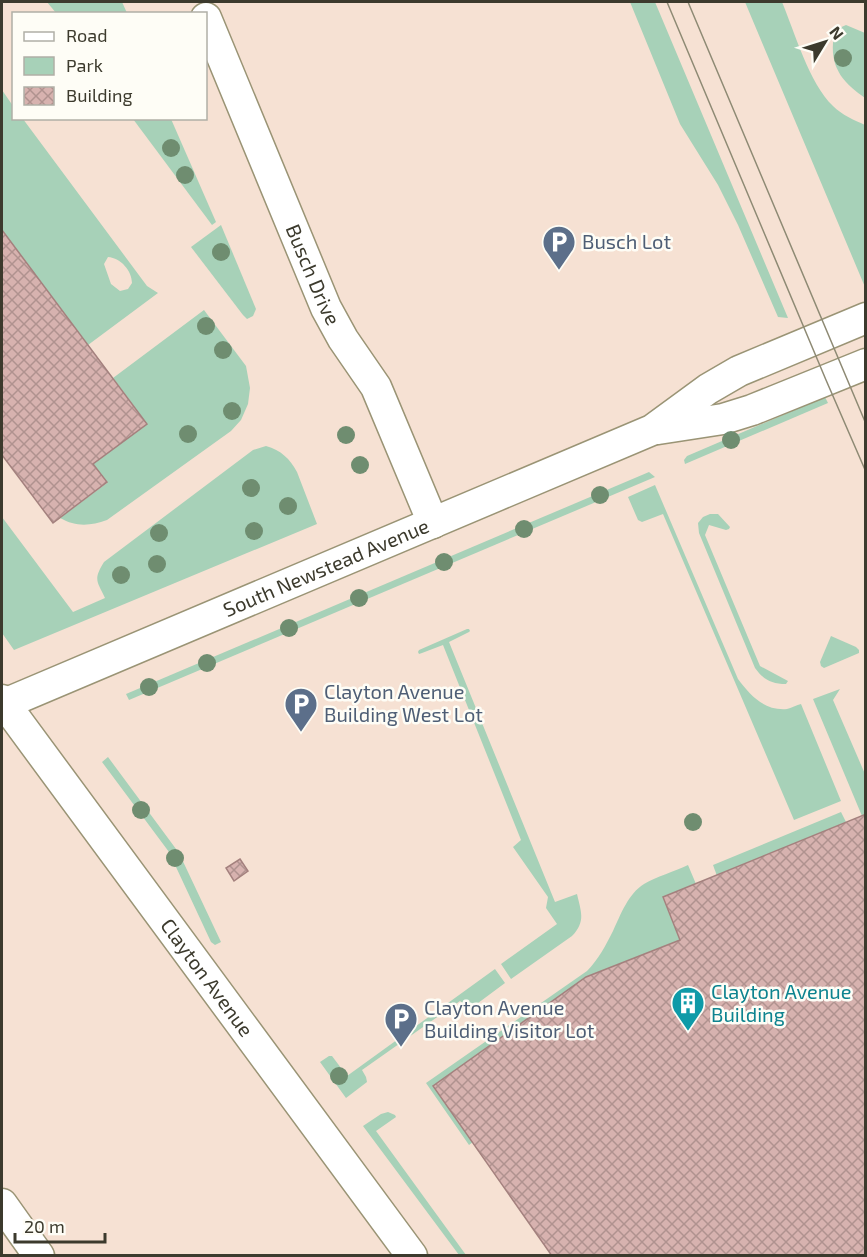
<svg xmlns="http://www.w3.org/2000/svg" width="867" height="1257" font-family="'Exo 2',sans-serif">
<defs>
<pattern id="building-cross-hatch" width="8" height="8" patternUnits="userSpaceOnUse" patternTransform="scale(1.5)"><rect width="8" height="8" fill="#d7b2af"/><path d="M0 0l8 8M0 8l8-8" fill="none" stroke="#b0928f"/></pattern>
</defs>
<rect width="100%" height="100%" fill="#f7f0cf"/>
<path fill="#f6e1d3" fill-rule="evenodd" d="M2,2H865V1255H2ZM14,14H206V118H14Z"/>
<g fill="#a7d1b8" fill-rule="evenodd">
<path d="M47,2H122L127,13H56Z"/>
<path d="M630,2H655L788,318L778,317L738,225L718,185L680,124Z"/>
<path d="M745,2H782C795,33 809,83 833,106C842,115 854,120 865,125V287Z"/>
<path d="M846,25L865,33V98C845,84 831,70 833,43C834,35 838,28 846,25Z"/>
<path d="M2,90L13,106L14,118L23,119L147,286L158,293L88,345L2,230ZM108,257C121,258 132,271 132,283L128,289L120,291L111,284L104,264Z"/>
<path d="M133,119H171L216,222L212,225Z"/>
<path d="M221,225L256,309L253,316L247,319L243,315L191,247Z"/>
<path d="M204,310L246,366L250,388L248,404L241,420L231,431L107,520C90,526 76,527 60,518L107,483L93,464L147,424L113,378Z"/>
<path d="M825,397L828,403L685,464L684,460L687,456Z"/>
<path d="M266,446C281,450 290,459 297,472L317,524L14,650L2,633V517L73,612L105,598C97,581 93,580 104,562L253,450Z"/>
<path d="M649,472L655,477L129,700L126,694Z"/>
<path d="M655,485L738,679C750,695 764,711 787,709C791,708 797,705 801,704L841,801L794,820L663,514L642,522L638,520L628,497Z"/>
<path d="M710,514H718L730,527L729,529L726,530L709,525L705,535L760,666L788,681L786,684C771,684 763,679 755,668L699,533L698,523L703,517Z"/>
<path d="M467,629H469L470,631L469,632L449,642L555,902L577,894C581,912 586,921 572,936L511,979L501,964L557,924L546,908L548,897L513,847L521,840L443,645L422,653L419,654L418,652L419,650Z"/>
<path d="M831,636L856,647L859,650V653L824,668L821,666L820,662Z"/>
<path d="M840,689L833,700L865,774V814L862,816L813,699Z"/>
<path d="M108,757L179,853L221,942L215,945L211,942L169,852L102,762Z"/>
<path d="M841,812L846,822L717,876L713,865Z"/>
<path d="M688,865L696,884L680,940L586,977L473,1142L469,1145L426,1083L587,971C598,960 606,945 613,931C621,914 628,894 644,884C655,877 676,871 688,865Z"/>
<path d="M495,969L505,983L470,1009L460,1001L362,1070L366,1077L367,1082L346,1098L320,1062L329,1056H332L347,1076Z"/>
<path d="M388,1112L395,1115L396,1117L376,1131L466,1255H459L363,1126L381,1114Z"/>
</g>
<g fill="url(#building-cross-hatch)" stroke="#a4817e" stroke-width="1.5">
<path d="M2,230L147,424L93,464L107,482L53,523L2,455Z"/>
<path d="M866,814V1256H552L433,1086L586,977L680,940L663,897Z"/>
<path d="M240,859L248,871L234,881L226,868Z"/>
</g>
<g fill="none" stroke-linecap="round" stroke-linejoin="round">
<g stroke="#9a9475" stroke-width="33">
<g id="minor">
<path id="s1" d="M206,18L326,308L343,339L376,387L433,523"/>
<path d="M658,429L723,419L752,410L866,364"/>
<path id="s2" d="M2,700L412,1256"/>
<path id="s3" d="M2,705L652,430L708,389L739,371L866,318"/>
<path d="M2,1204L39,1256"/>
</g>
</g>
<use href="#minor" stroke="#fff" stroke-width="30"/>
<g stroke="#8e8a74" stroke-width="1.5">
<path d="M667,2L826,380L866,472"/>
<path d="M688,2L866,424"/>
</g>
</g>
<g fill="#6f8d70">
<circle cx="843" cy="58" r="9"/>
<circle cx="171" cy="148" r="9"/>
<circle cx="185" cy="175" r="9"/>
<circle cx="221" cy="252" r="9"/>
<circle cx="206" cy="326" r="9"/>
<circle cx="223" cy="350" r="9"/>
<circle cx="232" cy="411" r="9"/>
<circle cx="188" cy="434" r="9"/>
<circle cx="346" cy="435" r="9"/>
<circle cx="731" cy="440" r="9"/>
<circle cx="360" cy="465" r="9"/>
<circle cx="251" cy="488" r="9"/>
<circle cx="600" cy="495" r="9"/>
<circle cx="288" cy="506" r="9"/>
<circle cx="524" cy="529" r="9"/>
<circle cx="254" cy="531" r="9"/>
<circle cx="159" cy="533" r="9"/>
<circle cx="444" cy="562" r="9"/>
<circle cx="157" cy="564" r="9"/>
<circle cx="121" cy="575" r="9"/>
<circle cx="359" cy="598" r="9"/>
<circle cx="289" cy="628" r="9"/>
<circle cx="207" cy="663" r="9"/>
<circle cx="149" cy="687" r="9"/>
<circle cx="141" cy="810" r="9"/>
<circle cx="693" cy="822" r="9"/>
<circle cx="175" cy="858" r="9"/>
<circle cx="339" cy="1076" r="9"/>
</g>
<defs>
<g id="parking-pin" transform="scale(1.725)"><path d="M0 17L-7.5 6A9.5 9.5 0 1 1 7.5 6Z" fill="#5c6f8a" stroke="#fefdf6"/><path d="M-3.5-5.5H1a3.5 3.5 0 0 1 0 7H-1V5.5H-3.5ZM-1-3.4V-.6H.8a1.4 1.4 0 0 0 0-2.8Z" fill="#fff"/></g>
<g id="building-pin" transform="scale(1.725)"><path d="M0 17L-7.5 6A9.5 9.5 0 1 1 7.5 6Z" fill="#0f9aa8" stroke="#fefdf6"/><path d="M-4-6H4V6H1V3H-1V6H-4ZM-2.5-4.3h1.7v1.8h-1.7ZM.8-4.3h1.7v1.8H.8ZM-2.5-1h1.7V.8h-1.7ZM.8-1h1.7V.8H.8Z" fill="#fff"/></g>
</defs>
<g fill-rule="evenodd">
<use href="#parking-pin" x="559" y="242"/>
<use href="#parking-pin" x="301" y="704"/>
<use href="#building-pin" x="688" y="1003"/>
<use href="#parking-pin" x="401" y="1019"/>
</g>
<g text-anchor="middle" stroke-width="5" stroke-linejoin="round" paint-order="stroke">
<g font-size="20" fill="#4e5e75" stroke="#fefdf6" text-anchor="start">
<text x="582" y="249">Busch Lot</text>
<text x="324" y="699">Clayton Avenue<tspan x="324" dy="23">Building West Lot</tspan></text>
<text x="424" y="1015">Clayton Avenue<tspan x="424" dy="23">Building Visitor Lot</tspan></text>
</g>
<g font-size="20" fill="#3c3a2d" stroke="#fefdf6">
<text dy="7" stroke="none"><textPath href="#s1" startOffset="278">Busch Drive</textPath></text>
<text dy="7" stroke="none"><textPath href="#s3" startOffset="352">South Newstead Avenue</textPath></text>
<text dy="7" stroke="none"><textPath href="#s2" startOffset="345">Clayton Avenue</textPath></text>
</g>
<g font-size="20" fill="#0d838f" stroke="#fefdf6" text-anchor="start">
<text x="711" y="999">Clayton Avenue<tspan x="711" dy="23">Building</tspan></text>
</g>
</g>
<rect width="867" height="1257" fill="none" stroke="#3c3a2d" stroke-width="6"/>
<rect x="12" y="12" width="195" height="108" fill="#fefdf6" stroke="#b0afa6" stroke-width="1.5"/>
<rect x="24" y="32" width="30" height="9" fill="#ffffff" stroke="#b0afa6" stroke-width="1.5"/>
<text x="66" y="42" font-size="18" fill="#3c3a2d">Road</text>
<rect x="24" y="57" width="30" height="18" fill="#a7d1b8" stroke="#b0afa6" stroke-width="1.5"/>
<text x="66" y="72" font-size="18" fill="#3c3a2d">Park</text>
<rect x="24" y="87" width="30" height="18" fill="url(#building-cross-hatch)" stroke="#b0afa6" stroke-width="1.5"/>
<text x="66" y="102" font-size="18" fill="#3c3a2d">Building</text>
<g transform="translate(825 42) rotate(52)" stroke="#fefdf6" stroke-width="4.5" paint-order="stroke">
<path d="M0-4.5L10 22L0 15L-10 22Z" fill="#3c3a2d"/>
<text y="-9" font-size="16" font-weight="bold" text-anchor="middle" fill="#3c3a2d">N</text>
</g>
<path d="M15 1233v9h90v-9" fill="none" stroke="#3c3a2d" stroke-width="3"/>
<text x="24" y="1233" font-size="18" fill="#3c3a2d" stroke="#fefdf6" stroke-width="4.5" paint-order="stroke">20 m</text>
</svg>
